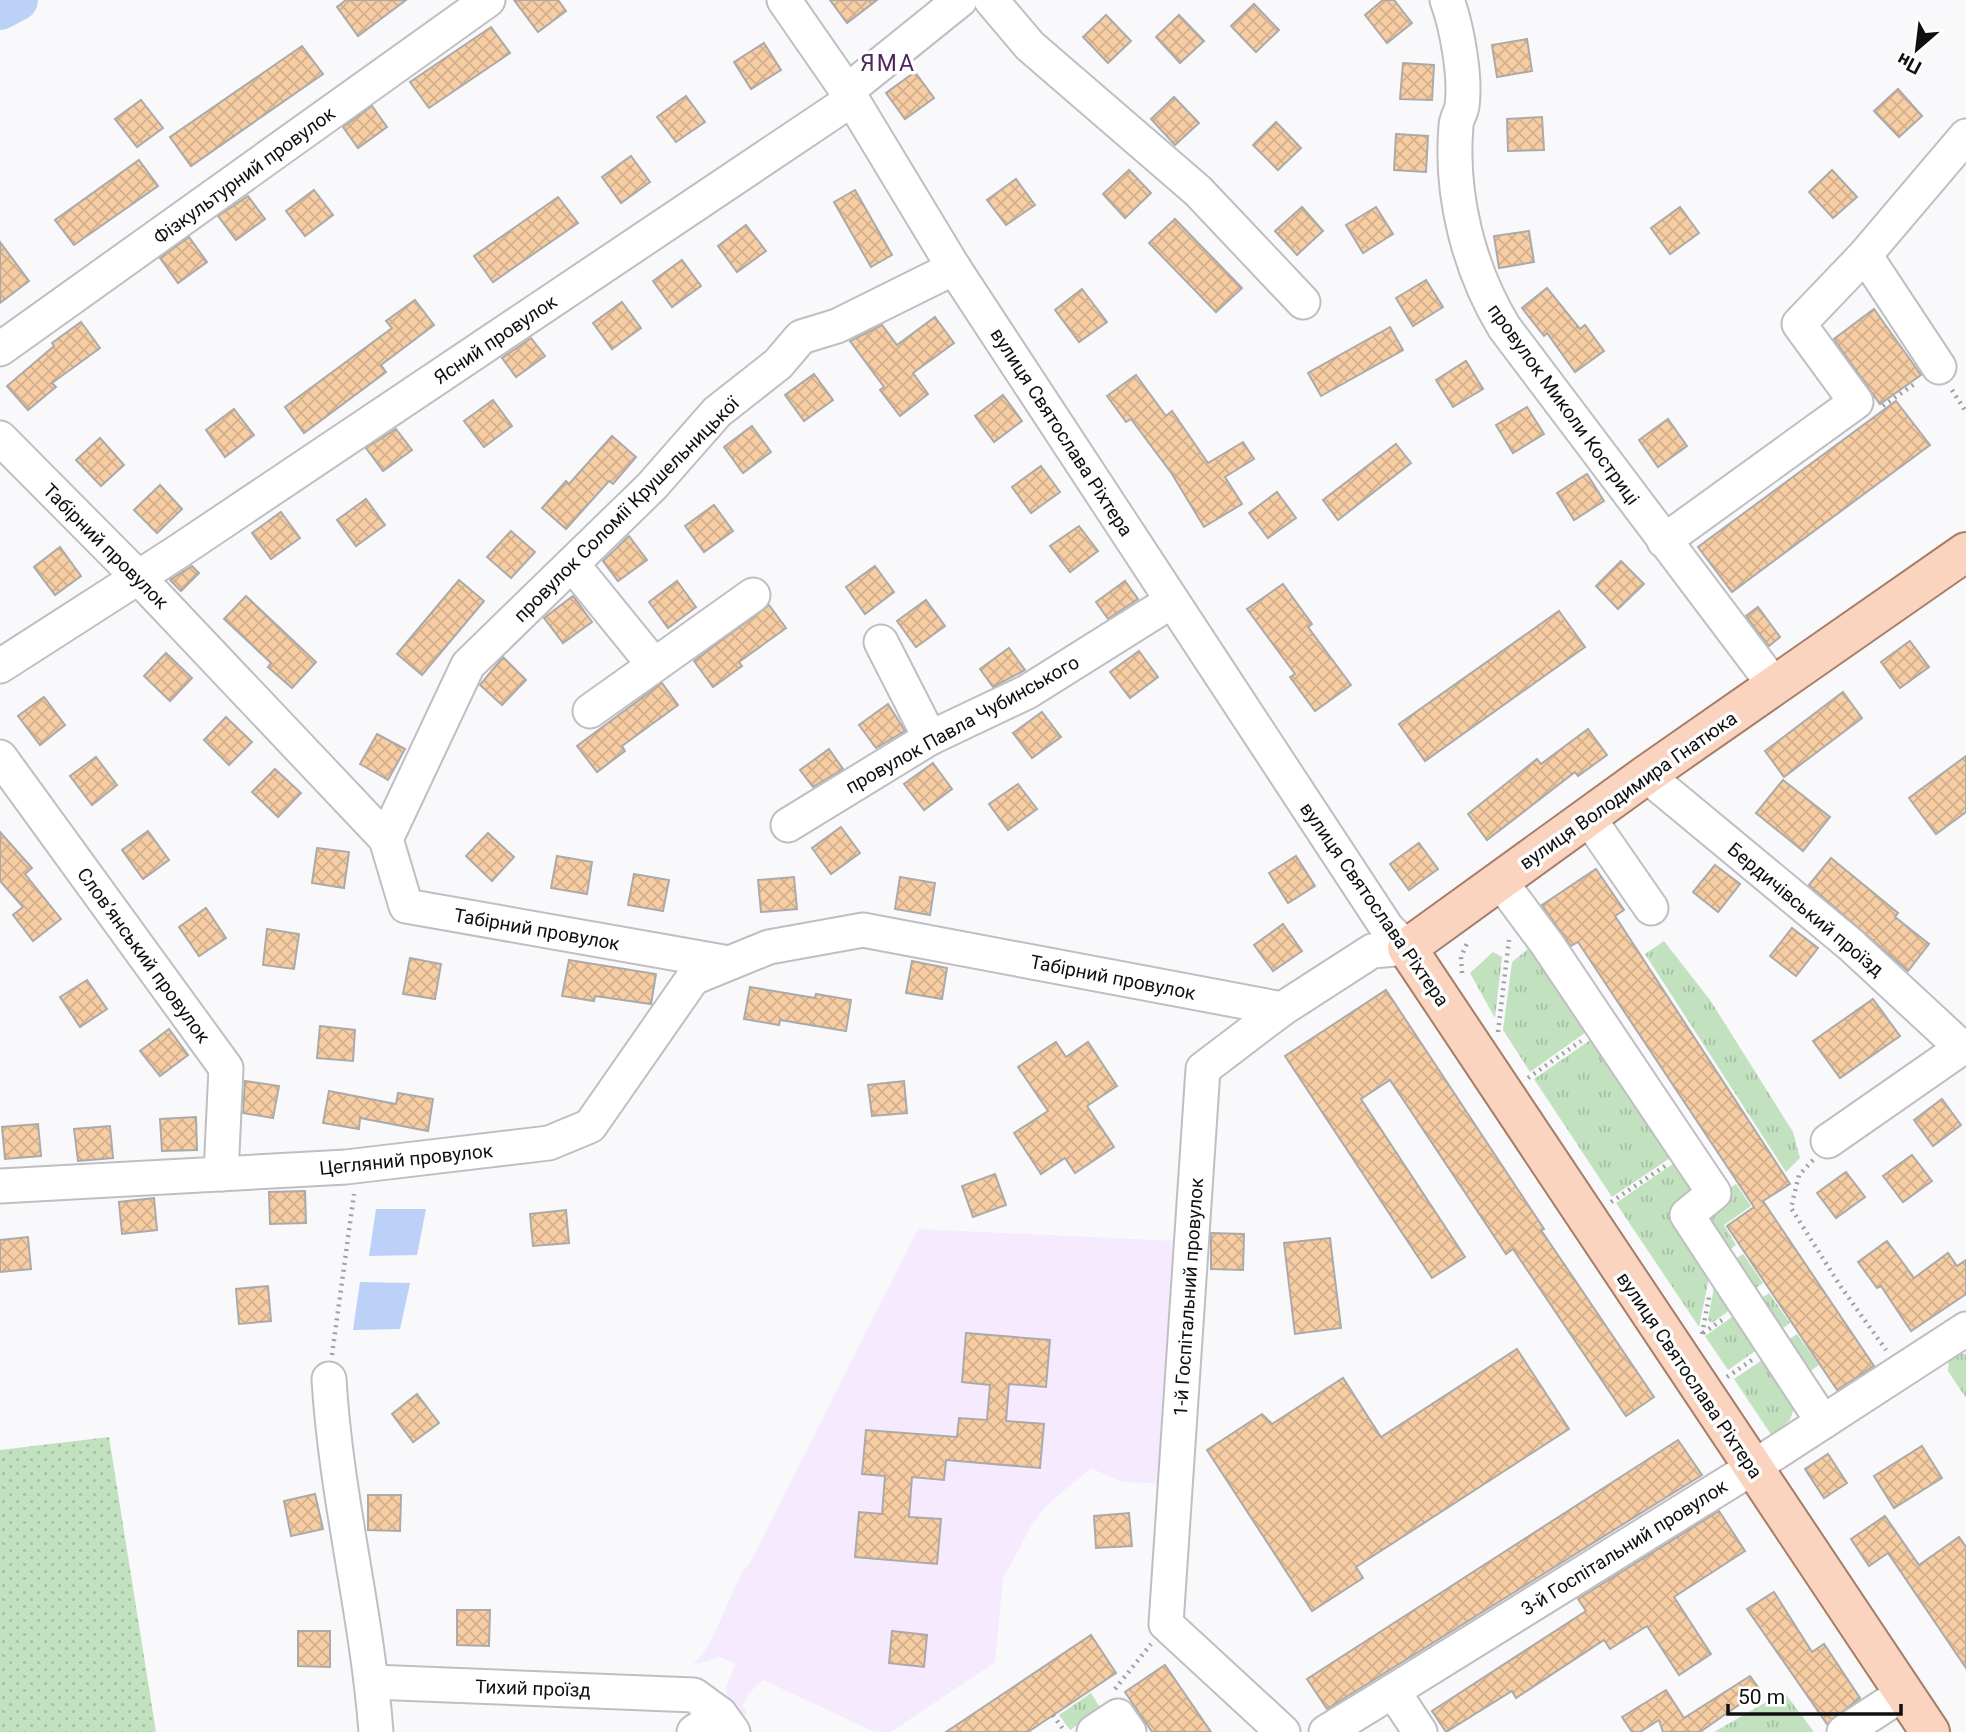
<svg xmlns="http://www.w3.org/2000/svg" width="1966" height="1732" font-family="Roboto,sans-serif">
<defs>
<pattern id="grass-tufts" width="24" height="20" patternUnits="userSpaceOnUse" patternTransform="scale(1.75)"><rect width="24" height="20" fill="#c1e1bf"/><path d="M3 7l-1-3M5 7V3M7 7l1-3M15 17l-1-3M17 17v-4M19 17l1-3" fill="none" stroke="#a5c0a3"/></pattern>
<pattern id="garden-dots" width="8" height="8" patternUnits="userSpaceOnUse" patternTransform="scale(1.75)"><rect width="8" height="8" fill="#c1e1bf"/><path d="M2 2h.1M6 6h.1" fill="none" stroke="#a5c0a3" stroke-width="1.8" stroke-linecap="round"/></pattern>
<pattern id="building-cross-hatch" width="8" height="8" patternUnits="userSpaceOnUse" patternTransform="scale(1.75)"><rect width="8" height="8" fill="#f7cda4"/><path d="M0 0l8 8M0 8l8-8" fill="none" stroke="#d3af8c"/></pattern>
</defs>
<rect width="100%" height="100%" fill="#f9f8fb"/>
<path fill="#f5eafe" d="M918,1229L1176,1241L1173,1484L1122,1482L1091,1468L1048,1504L1031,1526L1003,1579L995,1662L891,1732H875L763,1680L748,1694L743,1706L747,1713L739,1721L730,1707L726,1688L735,1664L720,1657L693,1665L709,1645L743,1570L749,1565Z"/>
<g fill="url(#grass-tufts)">
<path d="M1664,941L1710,1000L1793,1132L1800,1158L1786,1172L1645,954Z"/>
<path d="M1535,943L1593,1027L1530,1072L1503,1030L1512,962Z"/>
<path d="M1493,952L1502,957L1495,1018L1470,973Z"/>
<path d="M1599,1034L1679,1152L1612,1197L1534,1079Z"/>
<path d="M1683,1157L1706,1192L1712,1263L1699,1327L1616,1203Z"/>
<path d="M1736,1184L1751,1206L1724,1225L1736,1245L1720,1257L1701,1220L1708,1203Z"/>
<path d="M1743,1254L1763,1283L1746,1295L1726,1265Z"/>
<path d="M1717,1271L1738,1304L1712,1323L1708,1320Z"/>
<path d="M1769,1293L1790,1323L1773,1335L1752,1305Z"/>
<path d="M1742,1310L1765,1344L1728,1370L1705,1336Z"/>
<path d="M1797,1334L1819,1365L1800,1378L1779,1346Z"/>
<path d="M1959,1353L1966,1354V1398L1948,1371L1949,1360Z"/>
<path d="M1771,1354L1795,1405L1790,1420L1772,1436L1734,1379Z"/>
<path d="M1784,1692L1814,1732H1714Z"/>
<path d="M1091,1693L1101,1709L1070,1730L1059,1715Z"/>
</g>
<path fill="url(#garden-dots)" d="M109,1437L156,1732H0V1450Z"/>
<g fill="#bcd1f7">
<path d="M376,1209H426L417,1255L369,1256Z"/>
<path d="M360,1282L410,1283L400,1329L353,1330Z"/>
</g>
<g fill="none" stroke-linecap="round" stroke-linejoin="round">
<path stroke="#bcd1f7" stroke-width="42" d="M0,9L17,0"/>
</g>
<g fill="url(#building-cross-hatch)" stroke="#acaaa8" stroke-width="2">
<path d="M346,0H406L358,36L337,7Z"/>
<path d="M514,0H558L566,11L538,32Z"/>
<path d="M830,0H877L847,23Z"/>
<path d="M1383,0H1394L1412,23L1387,43L1365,15Z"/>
<path d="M1254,4L1279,30L1256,52L1231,26Z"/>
<path d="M1106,15L1131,41L1108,63L1083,37Z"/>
<path d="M1179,15L1204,41L1180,63L1156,37Z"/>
<path d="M491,27L510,53L429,108L410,82Z"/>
<path d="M1527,39L1532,71L1497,77L1492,45Z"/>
<path d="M764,43L781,70L751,89L734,62Z"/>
<path d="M302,46L323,74L191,166L170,137Z"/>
<path d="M1403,63L1434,65L1432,100L1400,99Z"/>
<path d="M915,72L934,98L905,119L886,93Z"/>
<path d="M1898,89L1922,116L1899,137L1874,111Z"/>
<path d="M686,96L705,122L676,142L657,117Z"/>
<path d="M1174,97L1199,123L1175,145L1151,119Z"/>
<path d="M141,100L163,128L137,147L115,119Z"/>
<path d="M372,106L387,127L358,148L343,127Z"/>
<path d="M1542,117L1544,150L1508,151L1507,119Z"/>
<path d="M1276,122L1301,148L1278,170L1253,145Z"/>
<path d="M1396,134L1428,136L1426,172L1394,170Z"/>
<path d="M631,156L650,182L621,203L602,177Z"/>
<path d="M139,160L158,186L74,245L55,220Z"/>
<path d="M1129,170L1151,193L1125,218L1103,194Z"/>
<path d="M1832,170L1857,197L1833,218L1809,192Z"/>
<path d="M1016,179L1035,205L1006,225L987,200Z"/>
<path d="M314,190L333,215L305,236L286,211Z"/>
<path d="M855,190L892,255L871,267L834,202Z"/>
<path d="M248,196L265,219L236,240L218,216Z"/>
<path d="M558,197L578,223L493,282L474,256Z"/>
<path d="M1302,207L1323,231L1297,255L1275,231Z"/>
<path d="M1376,207L1393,234L1363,253L1346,225Z"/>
<path d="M1680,207L1699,233L1670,254L1651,228Z"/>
<path d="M1175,219L1242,288L1216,312L1149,243Z"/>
<path d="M746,225L766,251L737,272L718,246Z"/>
<path d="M1529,231L1534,262L1499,268L1494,236Z"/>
<path d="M189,237L207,262L178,283L160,258Z"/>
<path d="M0,242L29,281L0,303Z"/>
<path d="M682,260L701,286L672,307L653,281Z"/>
<path d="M1426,280L1443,307L1413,326L1396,298Z"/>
<path d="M1547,288L1580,329L1585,325L1604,351L1575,372L1547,333L1544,336L1522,308Z"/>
<path d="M1082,289L1107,322L1079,342L1055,310Z"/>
<path d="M415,300L434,325L381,365L386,372L304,433L285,407L392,328L386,321Z"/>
<path d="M622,302L641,328L612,349L593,323Z"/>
<path d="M1874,309L1921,375L1880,404L1834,339Z"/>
<path d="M935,317L954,343L913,373L928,394L900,416L880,390L884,387L850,341L882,325L897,345Z"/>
<path d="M81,322L100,348L52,383L56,387L28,410L7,386L54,346L52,343Z"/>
<path d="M1390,327L1403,350L1321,396L1308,373Z"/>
<path d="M531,338L545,356L516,377L502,358Z"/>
<path d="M1466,361L1483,389L1453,407L1436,380Z"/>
<path d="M814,374L833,400L804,421L785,395Z"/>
<path d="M1136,375L1166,416L1172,411L1208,463L1243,442L1254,459L1225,477L1242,504L1204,527L1172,474L1131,419L1126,422L1107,396Z"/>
<path d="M1003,395L1022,421L994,442L975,416Z"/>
<path d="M493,400L512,426L484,447L464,421Z"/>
<path d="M1896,401L1930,445L1732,592L1698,547Z"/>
<path d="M1527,407L1544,434L1513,453L1496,425Z"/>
<path d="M234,409L254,435L225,457L206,430Z"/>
<path d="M1668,419L1687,446L1658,467L1639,440Z"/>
<path d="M752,426L771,452L743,473L724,447Z"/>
<path d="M396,429L412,450L383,471L366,448Z"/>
<path d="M612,436L636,457L613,484L609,481L566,529L542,508L566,481L569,484Z"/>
<path d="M100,438L124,465L101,486L76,460Z"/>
<path d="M1396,444L1411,463L1338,520L1323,500Z"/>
<path d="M1041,466L1060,492L1031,513L1012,487Z"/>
<path d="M1587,474L1604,501L1574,520L1557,493Z"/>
<path d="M160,485L182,509L157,533L134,510Z"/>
<path d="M1277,492L1296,518L1268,538L1249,513Z"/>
<path d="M366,499L385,525L356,546L337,520Z"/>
<path d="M714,505L733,531L704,552L685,526Z"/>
<path d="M281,512L300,538L271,559L252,533Z"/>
<path d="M1079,526L1098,551L1070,572L1050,546Z"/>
<path d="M511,531L535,552L511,578L487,557Z"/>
<path d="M629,536L647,560L618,581L603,561Z"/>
<path d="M60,547L81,576L55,595L34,567Z"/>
<path d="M1621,561L1644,584L1618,609L1596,586Z"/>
<path d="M192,566L199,573L181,591L170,580Z"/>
<path d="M875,566L894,592L865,614L846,587Z"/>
<path d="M459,580L484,601L422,675L397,654Z"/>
<path d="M677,581L696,607L668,628L649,602Z"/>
<path d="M1125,581L1138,599L1108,619L1096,602Z"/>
<path d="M1283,584L1312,624L1308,627L1351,685L1315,711L1290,677L1295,674L1247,609Z"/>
<path d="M246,596L316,662L292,688L268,667L271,663L224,619Z"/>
<path d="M573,596L592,622L563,643L544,618Z"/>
<path d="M926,600L945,626L916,647L897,621Z"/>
<path d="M769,605L786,628L739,662L742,666L713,687L694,661Z"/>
<path d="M1758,607L1780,637L1769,646L1746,616Z"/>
<path d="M1559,611L1585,647L1425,761L1399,724Z"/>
<path d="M1910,641L1929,667L1900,688L1881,662Z"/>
<path d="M1009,648L1025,670L993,687L980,669Z"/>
<path d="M1139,651L1158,677L1130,698L1110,672Z"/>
<path d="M166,653L192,678L170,701L144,676Z"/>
<path d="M503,657L526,680L502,705L480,685Z"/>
<path d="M662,683L678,705L622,746L625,751L597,772L577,746Z"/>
<path d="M1843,692L1862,718L1784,777L1765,751Z"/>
<path d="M44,697L65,725L40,745L18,716Z"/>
<path d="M888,704L905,731L876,748L859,725Z"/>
<path d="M1042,712L1061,737L1032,758L1013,733Z"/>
<path d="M226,717L252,742L229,765L204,740Z"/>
<path d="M1588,729L1607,755L1578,776L1575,772L1487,840L1468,814L1537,759L1541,764Z"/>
<path d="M377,734L405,749L388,780L360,764Z"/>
<path d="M829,749L843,769L813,787L800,770Z"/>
<path d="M1966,756V812L1936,834L1909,798Z"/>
<path d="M96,757L117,785L92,805L70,776Z"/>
<path d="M933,763L952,789L924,810L904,784Z"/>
<path d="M275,769L301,793L278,817L252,792Z"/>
<path d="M1783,780L1830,817L1803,851L1756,813Z"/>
<path d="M1018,784L1037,809L1008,830L989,804Z"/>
<path d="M841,827L860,853L831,874L812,848Z"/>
<path d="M148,831L169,860L143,879L122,850Z"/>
<path d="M0,832L32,868L25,874L61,919L33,941L13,915L23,907L0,881Z"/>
<path d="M488,833L514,857L492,881L466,856Z"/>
<path d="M1419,843L1438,869L1409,890L1390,864Z"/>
<path d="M317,848L349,852L344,888L312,883Z"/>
<path d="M557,856L592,862L587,894L551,888Z"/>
<path d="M1296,856L1315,886L1288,903L1269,873Z"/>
<path d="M1831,858L1898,913L1895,917L1929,944L1908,971L1809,885Z"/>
<path d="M1715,865L1740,884L1718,912L1693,892Z"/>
<path d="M1596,869L1624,910L1615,916L1790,1184L1763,1201L1874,1366L1837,1390L1727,1226L1754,1207L1578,942L1571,946L1542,905Z"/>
<path d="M634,874L669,880L663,911L628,905Z"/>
<path d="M794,877L797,909L761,912L758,880Z"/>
<path d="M900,877L935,883L930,915L895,909Z"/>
<path d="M206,908L226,938L199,956L179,927Z"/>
<path d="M1283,924L1302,951L1273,971L1254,945Z"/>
<path d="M1792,928L1818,948L1796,976L1770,956Z"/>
<path d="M267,929L299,934L294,969L263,965Z"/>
<path d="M410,958L441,964L435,999L403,994Z"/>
<path d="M569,960L656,974L651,1004L595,996L594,1001L562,996Z"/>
<path d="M912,961L947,968L942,999L906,993Z"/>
<path d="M87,980L107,1009L80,1027L60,997Z"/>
<path d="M750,987L815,998L816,994L851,1000L846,1031L780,1020L779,1025L744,1019Z"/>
<path d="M1386,990L1544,1229L1541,1230L1654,1397L1626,1416L1513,1249L1506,1254L1390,1080L1361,1099L1465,1257L1432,1278L1285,1056Z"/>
<path d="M1873,999L1900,1036L1840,1078L1813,1041Z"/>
<path d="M320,1026L355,1030L353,1061L317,1058Z"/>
<path d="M169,1029L188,1055L160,1076L140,1051Z"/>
<path d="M1056,1042L1066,1057L1088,1042L1117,1086L1087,1106L1114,1147L1075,1173L1065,1158L1041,1174L1014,1133L1048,1111L1018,1067Z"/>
<path d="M245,1081L279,1086L273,1118L243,1113Z"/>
<path d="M904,1081L907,1113L872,1116L868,1085Z"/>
<path d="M329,1091L396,1104L398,1093L433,1099L428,1131L360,1118L359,1129L323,1123Z"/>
<path d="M1942,1099L1961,1125L1933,1146L1914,1120Z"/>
<path d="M196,1117L197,1150L162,1151L160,1119Z"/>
<path d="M38,1124L41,1156L5,1159L2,1127Z"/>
<path d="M110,1126L113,1158L78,1161L74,1129Z"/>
<path d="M1912,1155L1932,1181L1903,1202L1883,1176Z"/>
<path d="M1846,1172L1865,1197L1836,1218L1817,1193Z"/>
<path d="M995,1174L1006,1205L973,1217L962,1186Z"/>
<path d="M305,1191L306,1223L270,1224L269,1192Z"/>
<path d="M154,1198L157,1230L122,1234L119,1202Z"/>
<path d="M566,1210L569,1243L533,1246L530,1214Z"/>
<path d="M1211,1233L1244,1234L1243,1270L1211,1269Z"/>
<path d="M28,1237L31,1269L0,1272V1240Z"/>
<path d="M1330,1238L1341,1328L1295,1334L1284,1243Z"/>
<path d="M1887,1241L1914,1278L1948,1253L1957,1266L1966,1260V1294L1911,1331L1881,1286L1877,1288L1858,1262Z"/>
<path d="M268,1286L271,1321L239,1324L236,1289Z"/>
<path d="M966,1333L1050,1340L1046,1387L1009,1384L1006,1421L1044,1424L1040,1468L946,1460L944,1480L912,1477L909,1517L941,1519L937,1564L855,1557L859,1512L882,1514L885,1476L862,1474L866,1430L957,1437L959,1418L987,1420L990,1385L962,1382Z"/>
<path d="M1517,1349L1569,1429L1356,1567L1363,1578L1312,1611L1207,1450L1262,1414L1272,1424L1343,1378L1381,1437Z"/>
<path d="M417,1394L439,1423L413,1442L392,1414Z"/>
<path d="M1678,1440L1702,1475L1327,1709L1307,1679Z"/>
<path d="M1922,1446L1942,1478L1894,1508L1874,1476Z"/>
<path d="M1828,1454L1847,1483L1824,1498L1805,1469Z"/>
<path d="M315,1494L323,1529L291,1536L284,1501Z"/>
<path d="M368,1495H401L400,1531L368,1530Z"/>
<path d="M1719,1511L1745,1551L1674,1597L1711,1654L1679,1675L1647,1626L1610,1649L1604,1640L1516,1698L1512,1691L1446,1732L1432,1711L1586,1611L1578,1599Z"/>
<path d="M1129,1513L1132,1546L1096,1548L1094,1516Z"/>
<path d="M1885,1516L1919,1565L1959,1537L1966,1547V1668L1888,1553L1869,1566L1851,1539Z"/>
<path d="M1774,1592L1812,1652L1824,1644L1860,1698L1827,1724L1747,1609Z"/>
<path d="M457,1610H490L489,1646L457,1645Z"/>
<path d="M298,1631H330V1667L298,1666Z"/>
<path d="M892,1631L927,1635L924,1667L889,1663Z"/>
<path d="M1091,1635L1116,1673L1028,1732H946Z"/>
<path d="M1165,1665L1211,1732H1152L1125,1692Z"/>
<path d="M1750,1676L1760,1690L1700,1732H1663L1659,1720L1640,1732H1632L1622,1717L1666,1690L1684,1718Z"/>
</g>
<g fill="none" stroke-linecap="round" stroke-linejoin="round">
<g stroke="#bfbfc2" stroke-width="37">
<g id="minor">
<path d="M784,0L847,91L954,268L1387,928L1407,948"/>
<path d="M991,0L1030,46L1198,191L1303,302"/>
<path d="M1447,0C1457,27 1466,77 1462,106C1461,113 1456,119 1456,126C1450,195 1469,269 1504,327L1775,686"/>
<path d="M847,91L960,0"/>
<path d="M1865,255L1939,367"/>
<path d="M0,349L488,0"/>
<path d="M0,438L138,577L386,839L406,906L729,963"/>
<path d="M1664,541L1856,402L1799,324L1865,255L1966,136"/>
<path d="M572,564L654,665"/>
<path d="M881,642L930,738"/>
<path d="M0,666L176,553L851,100"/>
<path d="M590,711L753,595"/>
<path d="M0,757L226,1068L221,1174"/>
<path d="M1646,775L1851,945L1961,1047"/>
<path d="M1588,817L1651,908"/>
<path d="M788,825L930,738L1027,692L1172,601"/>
<path d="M386,839L468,665L652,486L717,412L778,364L801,337L837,326L954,268"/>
<path d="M1500,881L1547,944L1714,1193L1687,1215L1823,1422"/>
<path d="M1828,1141L1966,1045"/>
<path d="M0,1186L346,1167L549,1143L590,1126L693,978L769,947L863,930L1282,1009"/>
<path d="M329,1379C336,1498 367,1613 376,1732"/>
<path d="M372,1682L694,1695L720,1714L733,1732"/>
<path d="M694,1732L720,1714"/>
<path d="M1094,1732L1118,1716L1129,1732"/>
<path d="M1283,1732L1166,1624L1203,1069L1282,1009L1372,951L1407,948"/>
<path d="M1326,1732L1393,1691"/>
<path d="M1420,1732L1393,1691L1752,1468L1966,1329"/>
<path d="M1844,1732L1904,1693"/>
</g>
</g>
<g stroke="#a67d66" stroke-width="42">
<path id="major" d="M1930,1732L1407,948L1646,775L1966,552"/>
</g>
<g stroke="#a09fa2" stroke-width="4.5" stroke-dasharray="2 5" stroke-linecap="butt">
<path d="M1952,390L1966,412"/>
<path d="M1883,406L1916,383"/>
<path d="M1462,973L1461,957L1468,941"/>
<path d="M1498,1032L1509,940"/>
<path d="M1528,1078L1581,1041"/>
<path d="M1813,1160L1799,1175L1791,1208L1841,1287L1886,1350"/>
<path d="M1611,1202L1665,1166"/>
<path d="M1703,1333L1725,1318"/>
<path d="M1702,1334L1709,1297"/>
<path d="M332,1355L354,1194"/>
<path d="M1727,1377L1752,1360"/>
<path d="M1115,1689L1151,1644"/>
<path d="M1053,1715L1065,1732"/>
</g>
<use href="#minor" stroke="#fff" stroke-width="33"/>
<use href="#major" stroke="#fad4bf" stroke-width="38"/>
</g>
<g text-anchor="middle" stroke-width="7" stroke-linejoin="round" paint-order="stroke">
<g font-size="19" fill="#101011" stroke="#fff">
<text transform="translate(244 175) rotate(-36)" y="7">Фізкультурний провулок</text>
<text transform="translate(495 339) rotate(-34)" y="7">Ясний провулок</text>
<text transform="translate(1564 404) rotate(54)" y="7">провулок Миколи Костриці</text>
<text transform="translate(1062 432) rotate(57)" y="7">вулиця Святослава Ріхтера</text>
<text transform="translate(626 509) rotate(-45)" y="7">провулок Соломії Крушельницької</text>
<text transform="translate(106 546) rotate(45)" y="7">Табірний провулок</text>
<text transform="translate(962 724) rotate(-29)" y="7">провулок Павла Чубинського</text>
<text transform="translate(1628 790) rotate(-35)" y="7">вулиця Володимира Гнатюка</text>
<text transform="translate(1375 904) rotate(55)" y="7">вулиця Святослава Ріхтера</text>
<text transform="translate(1806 909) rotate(40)" y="7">Бердичівський проїзд</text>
<text transform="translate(537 929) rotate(10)" y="7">Табірний провулок</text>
<text transform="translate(144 955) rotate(54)" y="7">Словʼянський провулок</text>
<text transform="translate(1113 977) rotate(11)" y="7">Табірний провулок</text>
<text transform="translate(406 1159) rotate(-6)" y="7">Цегляний провулок</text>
<text transform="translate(1188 1297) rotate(-86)" y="7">1-й Госпітальний провулок</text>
<text transform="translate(1690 1375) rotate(56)" y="7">вулиця Святослава Ріхтера</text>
<text transform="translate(1624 1547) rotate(-32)" y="7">3-й Госпітальний провулок</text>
<text transform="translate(533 1688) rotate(2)" y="7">Тихий проїзд</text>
</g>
<g font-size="23" letter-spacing="2" fill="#4f265b" stroke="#fff">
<text x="888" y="71">ЯМА</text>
</g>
</g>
<g transform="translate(1917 49) rotate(208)" stroke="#ffffff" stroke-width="5" paint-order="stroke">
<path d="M0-5L12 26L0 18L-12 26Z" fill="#101011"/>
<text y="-10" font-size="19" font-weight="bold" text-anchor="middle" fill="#101011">Пн</text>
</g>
<path d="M1728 1704v10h173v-10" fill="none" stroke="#101011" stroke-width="3.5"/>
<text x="1738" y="1704" font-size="21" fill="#101011" stroke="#ffffff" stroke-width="5" paint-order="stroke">50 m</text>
</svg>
